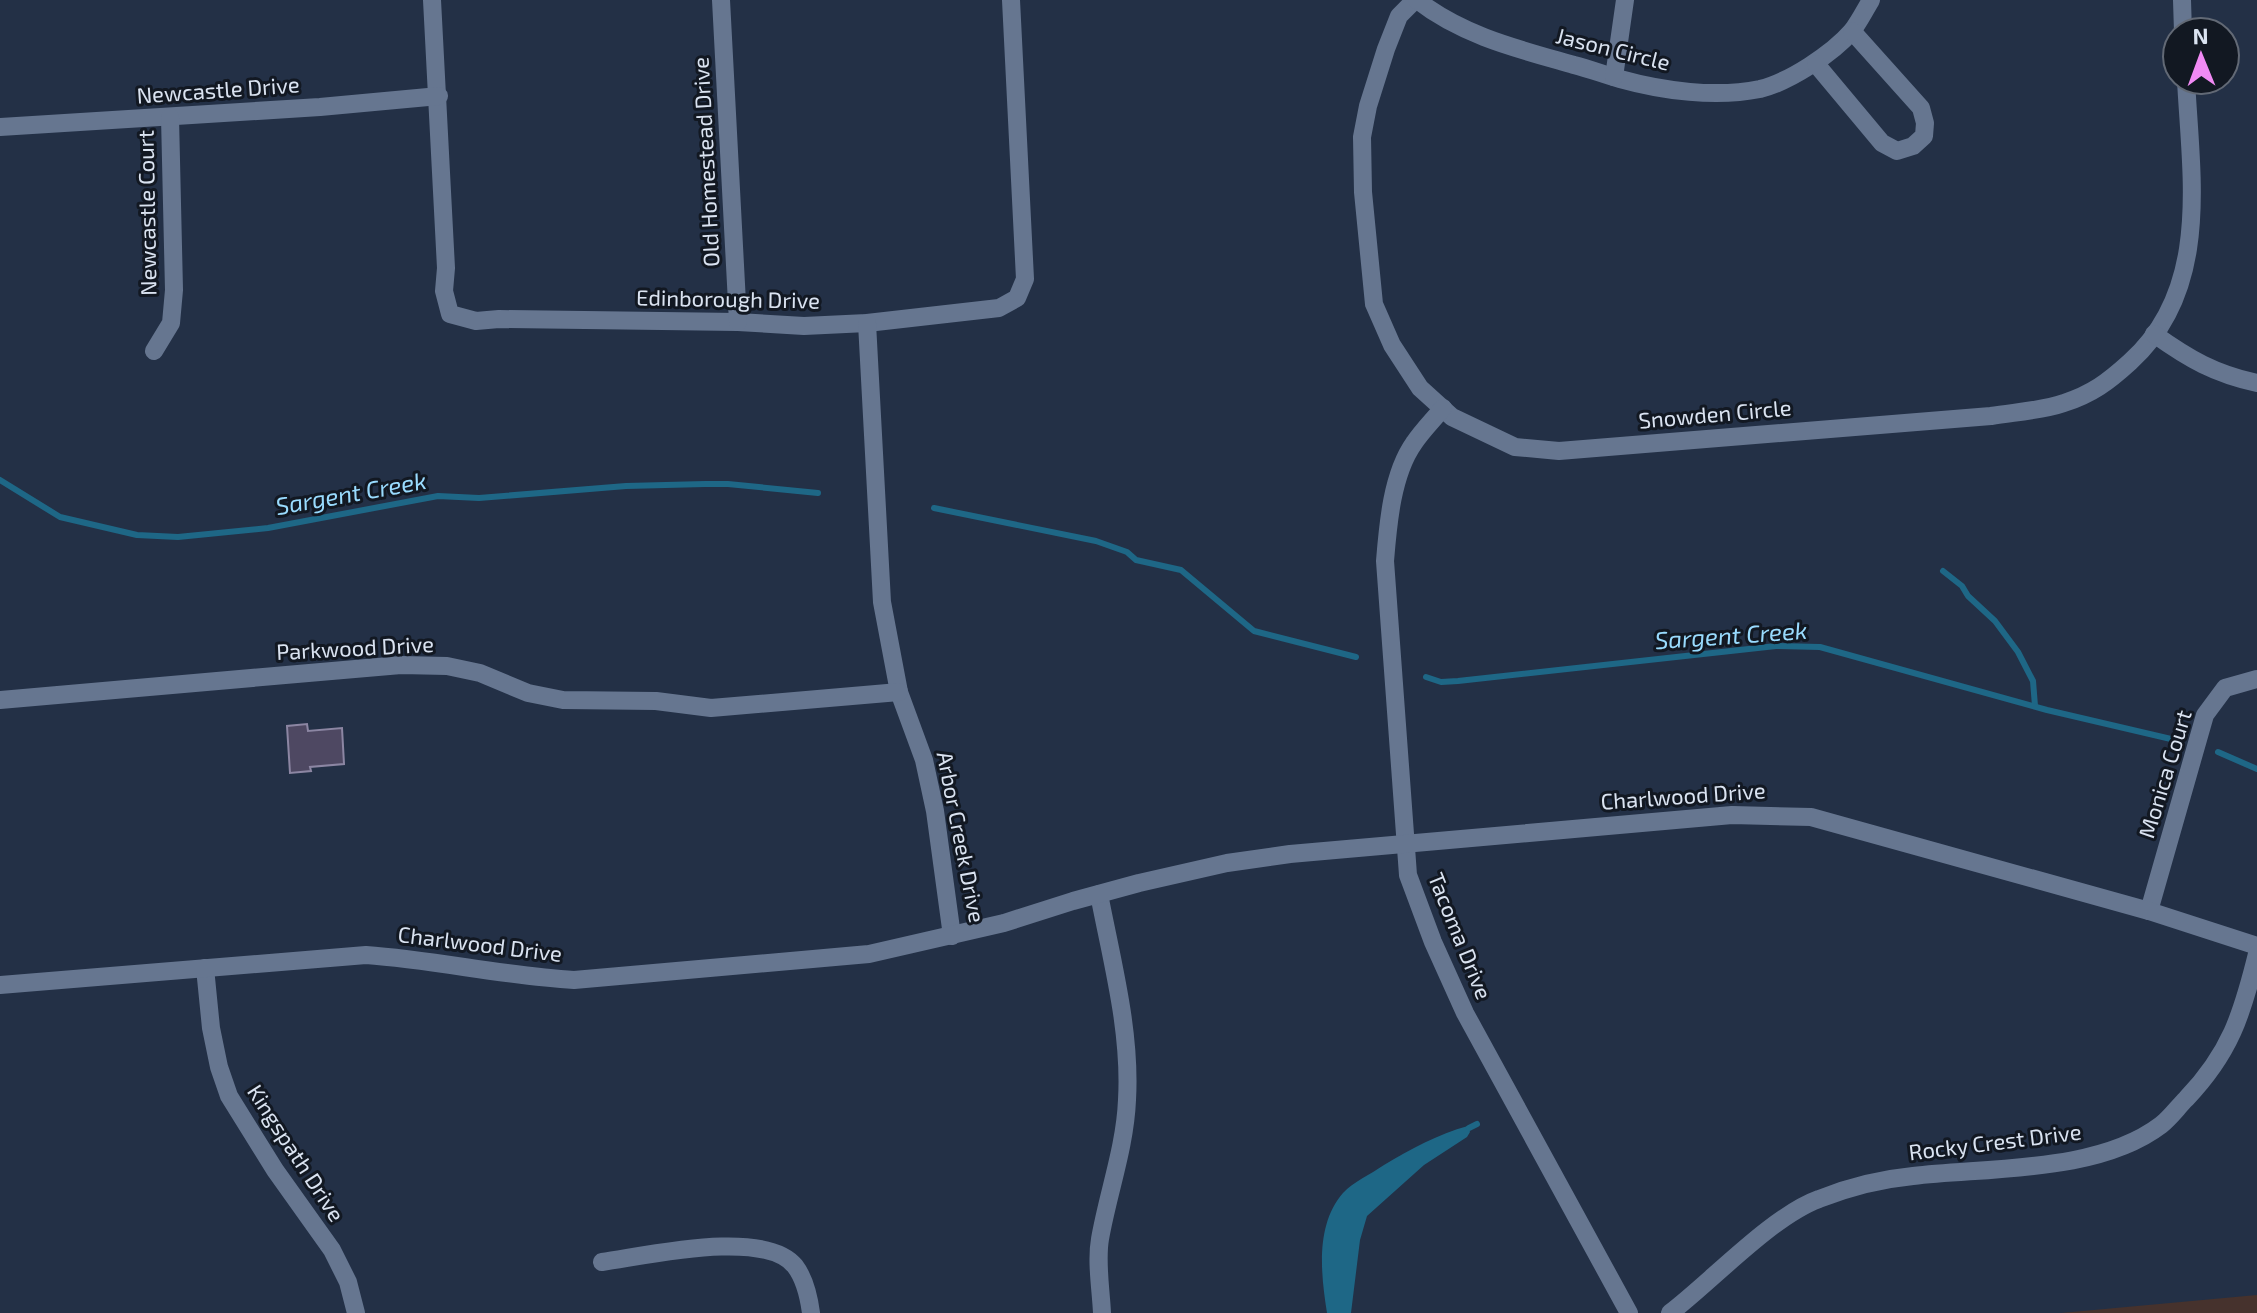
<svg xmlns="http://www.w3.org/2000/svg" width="2257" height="1313" font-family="'Exo 2',sans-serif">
<rect width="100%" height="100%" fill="#233046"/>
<path fill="#46322d" d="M2257,1295V1313H2061Z"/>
<path fill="#1e6786" d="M1468,1126L1470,1132L1467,1137L1424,1165L1367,1216L1360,1240L1351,1313H1327C1321,1275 1315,1225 1343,1193C1353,1182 1371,1174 1384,1165C1411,1149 1438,1134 1468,1126Z"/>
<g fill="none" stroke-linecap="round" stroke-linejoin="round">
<g stroke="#1e6786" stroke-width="6">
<path d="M0,480L60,517L137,535L178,537L268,528L438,496L479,498L626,486L705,484H728L818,493"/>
<path d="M934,508L1096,541L1127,552L1136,560L1181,570L1254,631L1356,657"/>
<path d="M1943,571L1962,586L1968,596L1995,621L2018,652L2033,681L2035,706"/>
<path d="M1426,677L1441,682L1458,681L1776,646L1820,647L2047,710L2171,739"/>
<path d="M2218,752L2257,769"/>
<path d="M1469,1128L1477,1124"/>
</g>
</g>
<path fill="#4e4862" stroke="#8c86a3" stroke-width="2" d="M307,724L308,731L342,728L344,764L310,767L311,771L290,773L287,726Z"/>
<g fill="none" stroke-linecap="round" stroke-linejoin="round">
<g stroke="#667690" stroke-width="18">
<path d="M432,0L446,268L444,291L450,314L476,321L499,319L738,322L804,326L867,323L999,308L1017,298L1025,279L1011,0"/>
<path d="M721,0L738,322"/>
<path d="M1415,0L1399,16L1386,49L1368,106L1362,137L1363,192L1374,304L1392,345L1420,388L1452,417L1515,447L1559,451L1991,416C2015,412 2041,411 2064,403C2092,394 2108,382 2130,362C2211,289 2191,178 2186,80"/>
<path d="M1417,0C1463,36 1518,49 1574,65C1590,69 1605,75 1620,79C1663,91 1716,98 1760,89C1789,82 1832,54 1852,31C1859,22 1865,10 1871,0"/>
<path d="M2182,0L2183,32"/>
<path d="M1816,64L1882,143L1897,151L1913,146L1924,136L1925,123L1921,108L1852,31"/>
<path d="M1614,77L1625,0"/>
<path d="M0,127L320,107L439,96"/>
<path d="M867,323L882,602L899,692L924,760L935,811L952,936"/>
<path d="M2154,334C2189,359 2215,374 2257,383"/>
<path d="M154,351L171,323L174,290L170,117"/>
<path d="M1443,408C1433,420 1422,431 1414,443C1392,474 1388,524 1385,561L1408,875L1433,942L1465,1013L1629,1313"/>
<path d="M0,700L401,665L447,666L480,673L528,693L563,700L656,701L711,708L899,692"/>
<path d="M1099,894C1112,962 1131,1031 1127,1100C1125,1148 1108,1193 1100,1239C1096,1262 1101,1290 1102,1313"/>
<path d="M2149,911L2205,715L2225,688L2257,679"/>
<path d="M205,968L211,1028L219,1067L229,1096L275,1170L332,1250L348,1282L356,1313"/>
<path d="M0,985L366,955C436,960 504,976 574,980L869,954L1004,923L1073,901L1139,883L1227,863L1290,854L1732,815L1811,817L2149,911L2257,946"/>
<path d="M602,1262C646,1256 764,1228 795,1266C805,1279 809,1298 811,1313"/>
<path d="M1670,1313C1712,1281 1772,1216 1819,1199C1849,1187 1882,1179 1913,1176C1989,1167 2098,1173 2161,1125C2170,1118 2178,1107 2186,1099C2230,1053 2242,1015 2257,954"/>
</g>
</g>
<g text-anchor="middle" stroke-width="6" stroke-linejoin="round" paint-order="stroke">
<g font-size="22" fill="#dae3f1" stroke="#121822">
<text transform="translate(1613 49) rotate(14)" y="8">Jason Circle</text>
<text transform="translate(218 90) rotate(-4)" y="8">Newcastle Drive</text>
<text transform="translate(706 162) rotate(-93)" y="8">Old Homestead Drive</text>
<text transform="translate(147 213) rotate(-91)" y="8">Newcastle Court</text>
<text transform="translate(728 299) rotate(1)" y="8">Edinborough Drive</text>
<text transform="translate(1715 414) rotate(-5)" y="8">Snowden Circle</text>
<text transform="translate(355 648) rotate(-3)" y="8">Parkwood Drive</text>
<text transform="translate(2165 774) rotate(-73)" y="8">Monica Court</text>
<text transform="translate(1683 796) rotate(-4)" y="8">Charlwood Drive</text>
<text transform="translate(961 837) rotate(79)" y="8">Arbor Creek Drive</text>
<text transform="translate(1460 936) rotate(68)" y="8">Tacoma Drive</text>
<text transform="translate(480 944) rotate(7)" y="8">Charlwood Drive</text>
<text transform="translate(1995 1142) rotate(-7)" y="8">Rocky Crest Drive</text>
<text transform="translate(296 1153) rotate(57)" y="8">Kingspath Drive</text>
</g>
<g font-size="24" font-style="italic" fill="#99dbfe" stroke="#121822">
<text transform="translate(351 494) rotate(-10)" y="8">Sargent Creek</text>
<text transform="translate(1731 636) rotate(-4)" y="8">Sargent Creek</text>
</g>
</g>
<g transform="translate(2201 56) rotate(359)"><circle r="38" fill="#121822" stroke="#626975" stroke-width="2"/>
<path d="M0-6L14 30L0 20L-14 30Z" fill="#f18af4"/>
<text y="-12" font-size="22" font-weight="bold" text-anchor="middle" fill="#dae3f1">N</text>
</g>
</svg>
